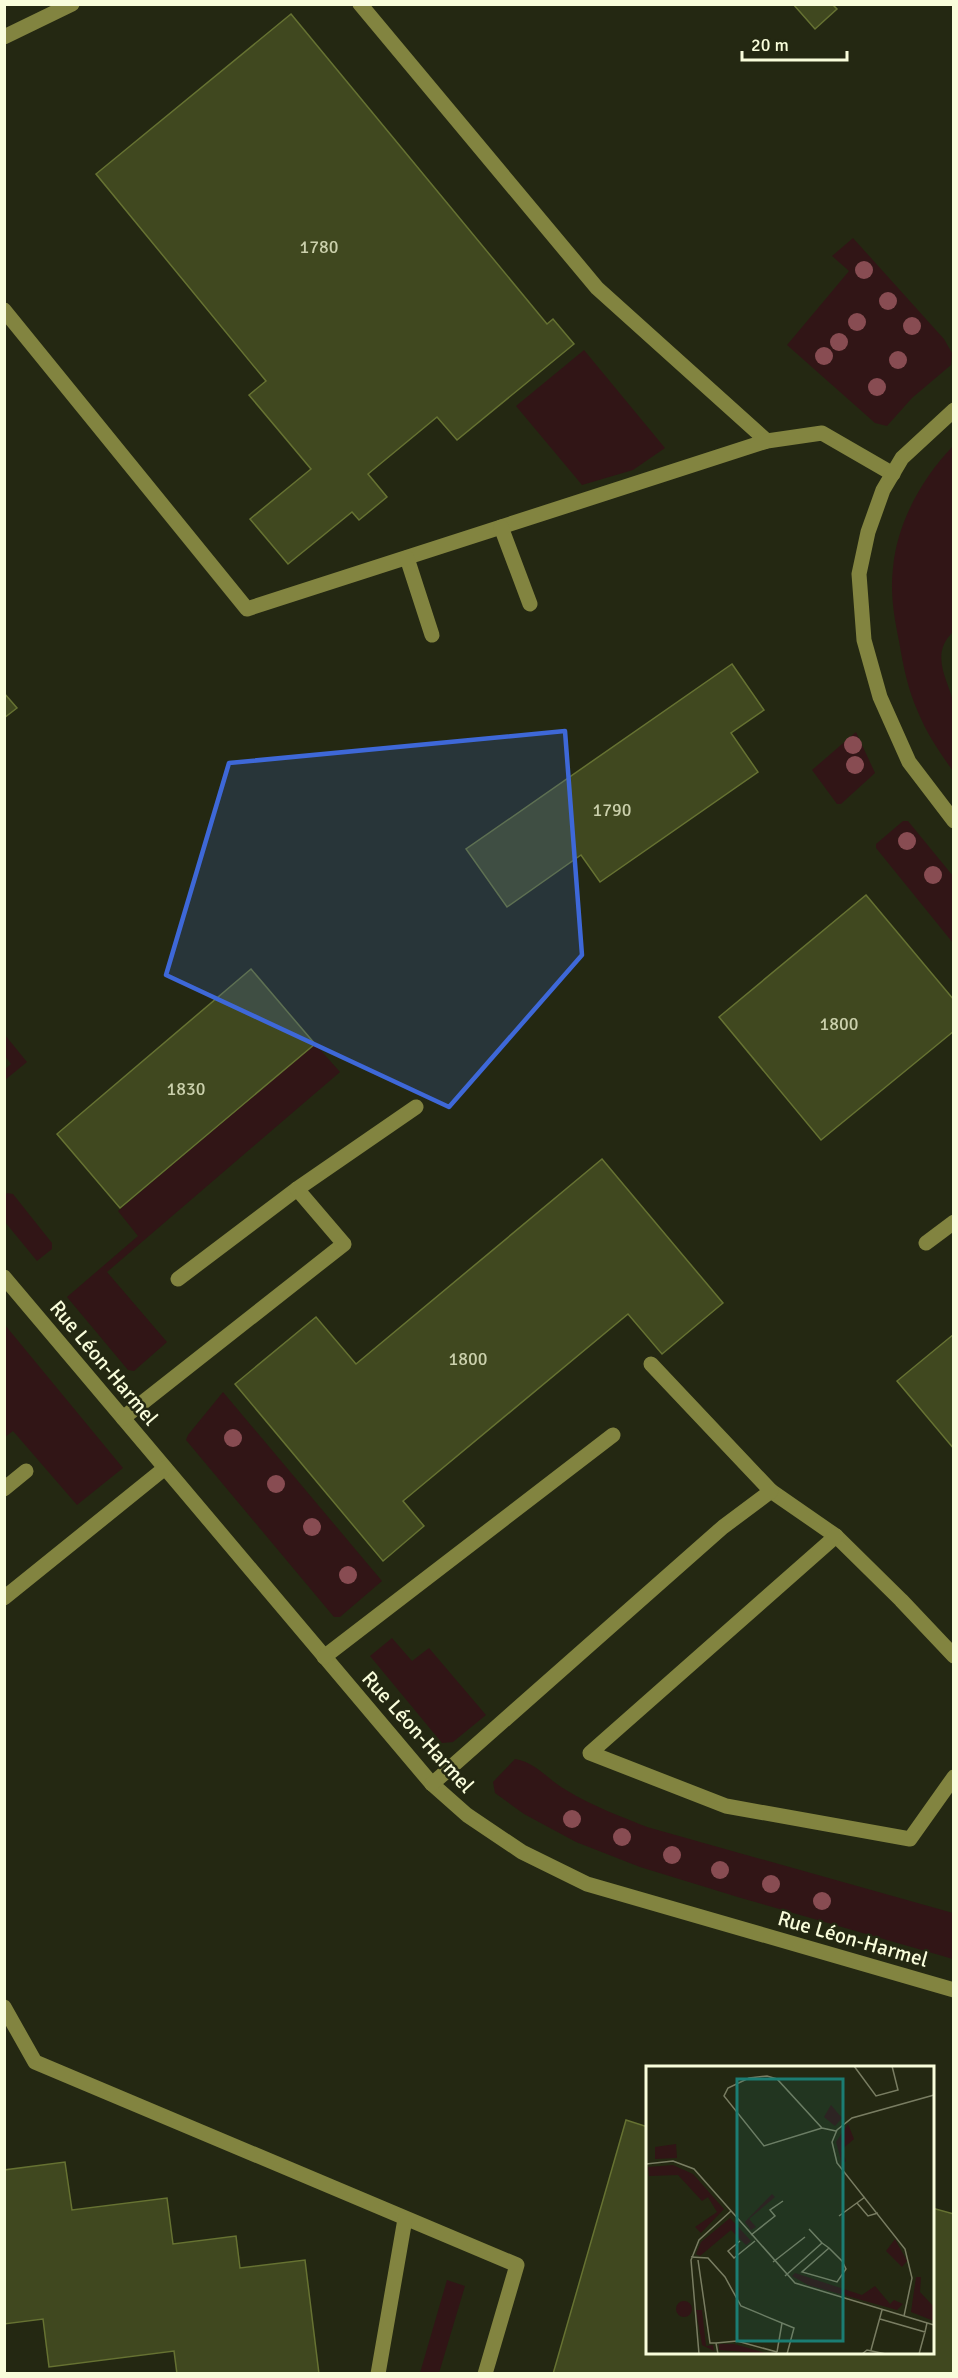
<svg xmlns="http://www.w3.org/2000/svg" width="958" height="2378" font-family="Signika,sans-serif">
<rect width="100%" height="100%" fill="#242812"/>
<g fill="#311516">
<path d="M853,238L944,339L952,353L951,365L912,398L887,426L875,423L787,345L849,271L832,256Z"/>
<path d="M584,350L665,448L633,470L582,485L516,406Z"/>
<path d="M953,446V632C928,656 950,682 954,706C957,727 954,751 953,771C940,753 927,734 918,712C908,690 903,665 899,641C894,617 890,592 893,568C897,523 922,478 953,446Z"/>
<path d="M856,732L875,773L841,804H837L812,770Z"/>
<path d="M903,821H908L953,876V943L876,848V844Z"/>
<path d="M5,1035L27,1062L5,1080V1069L11,1064L5,1056Z"/>
<path d="M315,1044L340,1072L107,1272L167,1342L134,1371L128,1370L67,1297L138,1236L118,1211Z"/>
<path d="M7,1193L13,1194L52,1243V1249L37,1261L5,1222V1196Z"/>
<path d="M5,1325L123,1468L77,1505L13,1431L5,1437Z"/>
<path d="M223,1392L382,1581L340,1617H334L186,1440L188,1435Z"/>
<path d="M392,1638L412,1661L429,1648L486,1715L453,1742L442,1743L370,1656Z"/>
<path d="M515,1759C536,1762 548,1780 566,1790C592,1806 620,1816 647,1827L953,1913V1959L741,1898L640,1867L576,1842L524,1814L495,1793L493,1782Z"/>
<path d="M447,2280L465,2286L439,2373H420Z"/>
</g>
<g fill="#40481f" stroke="#667232" stroke-width="1.5">
<path d="M793,4H832L837,9L815,29Z"/>
<path d="M291,14L547,324L553,319L574,344L457,440L437,417L368,474L387,497L359,520L352,512L288,564L250,519L311,469L249,395L266,381L96,174Z"/>
<path d="M732,664L764,710L731,733L758,772L600,882L581,855L507,907L466,849Z"/>
<path d="M4,693L17,708L4,718Z"/>
<path d="M866,895L954,1000V1031L821,1140L719,1017Z"/>
<path d="M251,969L315,1044L120,1208L57,1134Z"/>
<path d="M602,1159L723,1303L662,1354L628,1314L403,1501L424,1526L383,1561L235,1384L316,1317L356,1364Z"/>
<path d="M954,1334V1449L897,1381Z"/>
<path d="M626,2120L648,2127V2352H932V2208L954,2214V2374H553Z"/>
<path d="M65,2162L72,2210L167,2198L173,2244L236,2236L240,2268L305,2260L319,2374H177L174,2351L49,2367L43,2319L4,2324V2170Z"/>
</g>
<g fill="none" stroke-linecap="round" stroke-linejoin="round">
<g stroke="#828440" stroke-width="15">
<path d="M360,4L597,288L767,441"/>
<path d="M4,37L72,4"/>
<path d="M4,310L247,609L767,441L822,433L893,474"/>
<path d="M954,410L902,458L883,490L868,532L859,574L864,640L880,697L909,762L954,821"/>
<path d="M501,527L530,604"/>
<path d="M407,558L432,635"/>
<path d="M926,1243L954,1222"/>
<path d="M4,1277L432,1784L467,1815L522,1852L587,1884L954,1990"/>
<path d="M178,1279L297,1189"/>
<path d="M123,1418L344,1244L297,1189L416,1107"/>
<path d="M4,1489L26,1471"/>
<path d="M771,1491L836,1536L901,1600L954,1656"/>
<path d="M836,1536L590,1753L726,1806L910,1839L954,1777"/>
<path d="M4,1598L165,1468"/>
<path d="M324,1657L613,1435"/>
<path d="M432,1784L723,1527L771,1491L651,1364"/>
<path d="M4,2007L35,2062L517,2265L485,2374"/>
<path d="M378,2374L405,2219"/>
</g>
</g>
<g fill="#884c52">
<circle cx="864" cy="270" r="9"/>
<circle cx="888" cy="301" r="9"/>
<circle cx="857" cy="322" r="9"/>
<circle cx="912" cy="326" r="9"/>
<circle cx="839" cy="342" r="9"/>
<circle cx="824" cy="356" r="9"/>
<circle cx="898" cy="360" r="9"/>
<circle cx="877" cy="387" r="9"/>
<circle cx="853" cy="745" r="9"/>
<circle cx="855" cy="765" r="9"/>
<circle cx="907" cy="841" r="9"/>
<circle cx="933" cy="875" r="9"/>
<circle cx="233" cy="1438" r="9"/>
<circle cx="276" cy="1484" r="9"/>
<circle cx="312" cy="1527" r="9"/>
<circle cx="348" cy="1575" r="9"/>
<circle cx="572" cy="1819" r="9"/>
<circle cx="622" cy="1837" r="9"/>
<circle cx="672" cy="1855" r="9"/>
<circle cx="720" cy="1870" r="9"/>
<circle cx="771" cy="1884" r="9"/>
<circle cx="822" cy="1901" r="9"/>
</g>
<path fill="#3e68d8" fill-opacity="0.2" stroke="#3e68d8" stroke-width="4.5" stroke-linejoin="round" d="M565,731L582,955L449,1107L166,975L229,763Z"/>
<g text-anchor="middle" stroke-width="5" stroke-linejoin="round" paint-order="stroke">
<g font-size="18" fill="#cbd0ac">
<text x="319" y="253">1780</text>
<text x="612" y="816">1790</text>
<text x="839" y="1030">1800</text>
<text x="186" y="1095">1830</text>
<text x="468" y="1365">1800</text>
</g>
<g font-size="21" fill="#f9fddb" stroke="#242812">
<text transform="translate(104 1363) rotate(50)" y="7">Rue Léon-Harmel</text>
<text transform="translate(418 1732) rotate(48)" y="7">Rue Léon-Harmel</text>
<text transform="translate(853 1939) rotate(16)" y="7">Rue Léon-Harmel</text>
</g>
</g>
<g transform="translate(646 2066)">
<rect width="288" height="288" fill="#242812"/>
<path d="M185,39L196,52L189,60L178,51ZM202,58L208,73L195,84L200,95L196,98L190,76ZM30,78L31,92L9,93V81ZM27,99L47,108L78,143L55,167L49,161L71,146L62,131L56,135L32,109L3,110L2,101ZM126,128L129,131L103,153L110,161L105,164L99,156ZM84,152L105,175L100,179L85,164L54,190L50,188L55,176ZM249,173L261,195L256,201L240,185ZM149,207L216,229L229,220L244,238L248,234L257,238L251,244L162,219L146,210ZM270,211H275L274,226L288,241V255L265,246ZM30 243a8 8 0 1 1 16 0a8 8 0 1 1-16 0ZM50,244H56L60,280L67,279L68,285L56,279ZM88,278L123,288L73,284V278Z" fill="#311516"/>
<path fill="none" stroke="#797d62" stroke-width="1.5" d="M208,0L230,30L252,24L246,0M176,62L118,80L78,30L82,22L103,12L121,10L131,13L176,62L190,65M0,98L27,95L48,103L149,217L288,259M211,137L222,150L232,147M193,150L219,131M105,169L129,150L124,144L137,135M94,175L82,185L88,192L109,175M176,177L183,182L196,195L200,203L191,216L156,206L183,182M45,191L62,192L79,211L95,240L148,262L141,288M52,194L64,277H70L72,288M127,196L159,171M139,210L176,177L163,163M258,250L266,212L259,183L191,97L186,76L191,64L206,52L288,29M234,253L279,266L281,257M70,277L91,275L131,286M225,284L236,244M131,286L136,257M53,288L45,194L53,174L85,145M68,288H87M216,288L221,284L240,288M273,288L279,266"/>
<path fill="#1b7d73" fill-opacity="0.15" stroke="#1b7d73" stroke-width="3" d="M91,13H197V275H91Z"/>
<rect width="288" height="288" fill="none" stroke="#f9fddb" stroke-width="3"/>
</g>
<rect width="958" height="2378" fill="none" stroke="#f9fddb" stroke-width="12"/>
<path d="M742 51v9h105v-9" fill="none" stroke="#f9fddb" stroke-width="3"/>
<text x="751" y="51" font-size="18" fill="#f9fddb" stroke="#242812" stroke-width="4.5" paint-order="stroke">20 m</text>
</svg>
